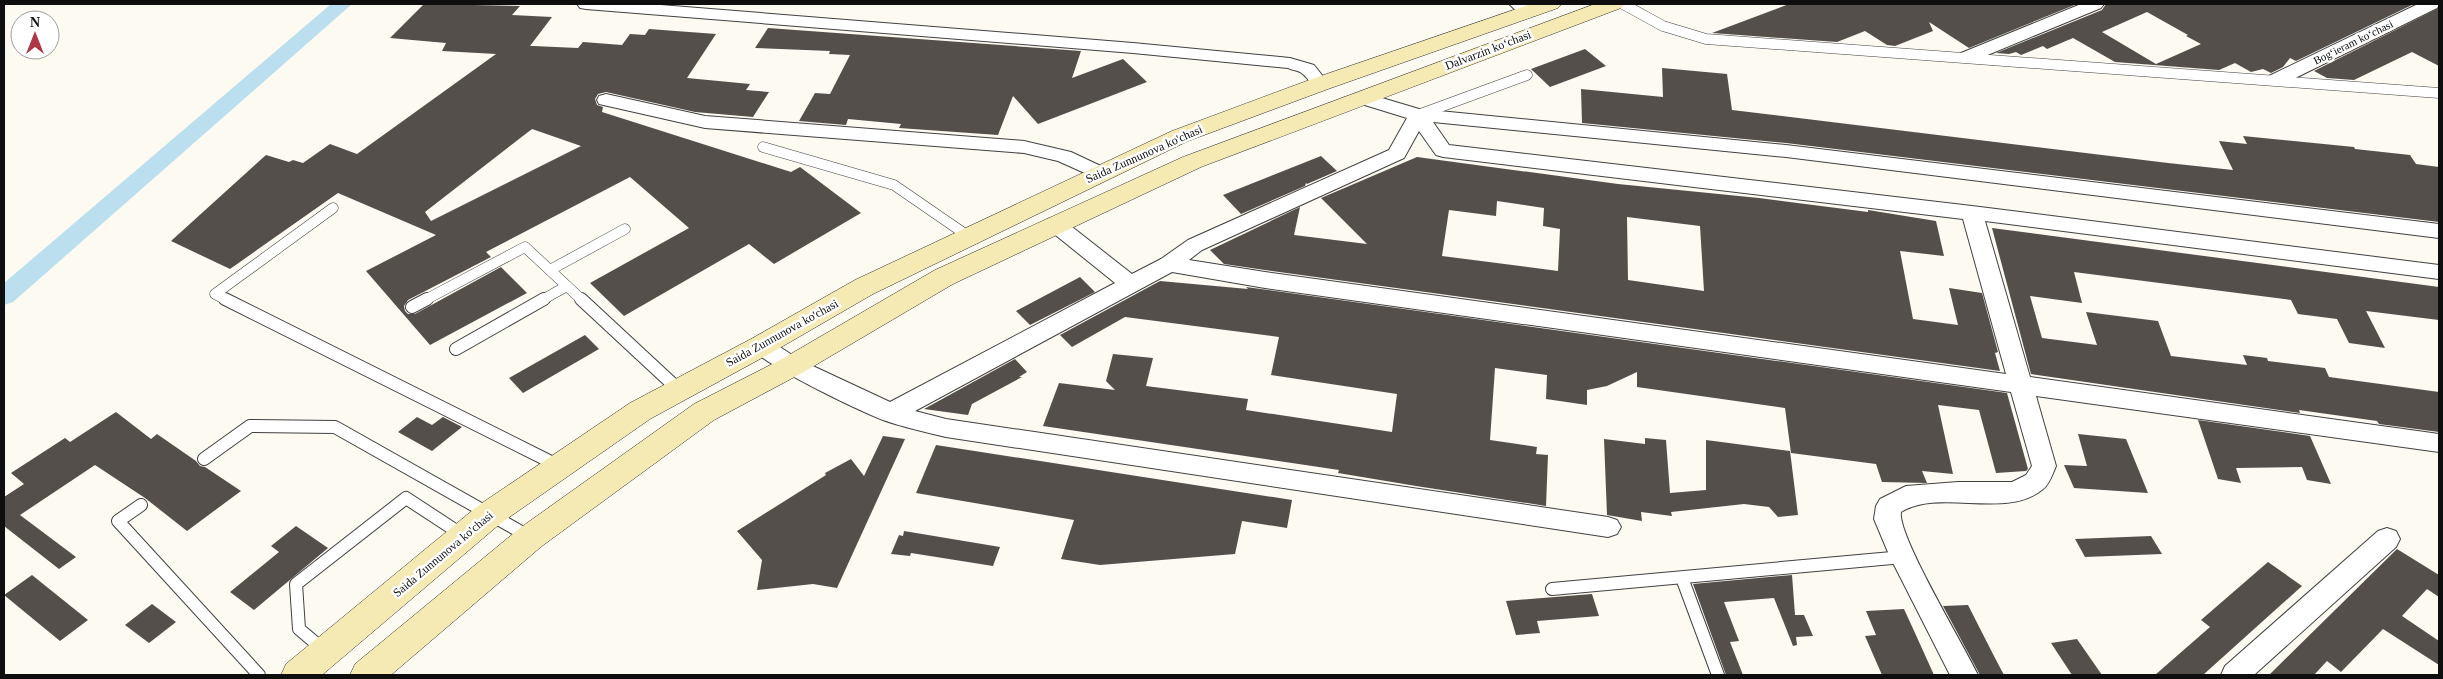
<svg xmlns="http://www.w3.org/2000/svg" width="2443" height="679" font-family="'Times New Roman',serif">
<rect width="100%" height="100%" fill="#fdfaf1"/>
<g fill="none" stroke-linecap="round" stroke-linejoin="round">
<path fill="#bcdfef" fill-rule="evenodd" d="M331,4H352L13,302L4,305V283Z"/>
</g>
<g fill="#554f4c" fill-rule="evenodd">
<path d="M424,4L520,6L512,15L552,17L530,46H533L578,48L583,42L622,45L630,34L645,35L649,29L716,34L687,78L750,84L746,90L769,92L753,117L695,112L606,92L598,94L595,99L597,105L603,107L602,112L791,172L800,167L861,213L774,264L749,244L624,316L590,283L689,228L630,177L486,252L491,257L408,300L404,306L405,311L408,314H415L501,267L527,293L430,345L366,271L436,235L338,193L230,269L171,241L266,155L289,162L293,160L303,163L330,144L357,154L496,54L442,51L446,43L390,38ZM532,129L581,146L431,221L425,212Z"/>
<path d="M1789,4H2077L1969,48L1929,22L1933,31L1895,46L1887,45L1865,31L1837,42L1712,33Z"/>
<path d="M2106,4H2414L2296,61L2290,58L2283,67L2271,73L2263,69L2251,72L2235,63L2219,70L2115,62L2073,38L2047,49L2043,46L2021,55L2016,52L2009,54L1996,53L2102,10ZM2147,12L2188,35L2186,36L2201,44L2156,64L2102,32Z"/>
<path d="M2439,8V66L2412,52L2354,80L2327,78L2314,71Z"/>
<path d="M768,28L1081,51L1072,78L1123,59L1147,82L1038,124L1013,96L998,135L899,128L901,124L848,119L846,125L799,121L815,93L830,94L850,55L829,54L830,51L755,48Z"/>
<path d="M1585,49L1606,66L1550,87L1531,69Z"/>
<path d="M1662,68L1727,74L1732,110L2168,163L2233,170L2219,141L2247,144L2243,136L2354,147L2355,149L2410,155L2416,164L2439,167V222L1786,143L1582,123L1581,89L1663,97Z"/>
<path d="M1321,156L1337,171L1307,184L1306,183L1305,186L1241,214L1223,195Z"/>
<path d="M1417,157L1618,184L1759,198L1868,212V210L1936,221L1944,256L1900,251L1913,319L1958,325L1949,288L1982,293L1998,352L1995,353L2000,371L1265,270L1224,264L1210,250L1300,207L1294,235L1367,244L1321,198ZM1497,201L1544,208L1543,226L1560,229L1558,271L1442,256L1449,210L1496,216ZM1627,217L1700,226L1704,291L1628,280Z"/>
<path d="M1992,228L2439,287V320L2366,311L2385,348L2349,343L2337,319L2298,314L2291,300L2074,272L2082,303L2030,296L2042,338L2097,345L2086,312L2158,321L2171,356L2247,365L2243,355L2267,358L2268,361L2325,368L2329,377L2439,392V432L2379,424L2377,421L2299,410L2300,413L2031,374Z"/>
<path d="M1080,277L1095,292L1030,325L1016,311Z"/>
<path d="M1160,281L1248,289L1246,287L2007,393L2028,469L2026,471L1996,473L1979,410L1938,405L1953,474L1922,471L1927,483L1882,482L1876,464L1791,453L1785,408L1637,387V372L1607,386L1587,390V405L1546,399L1547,375L1495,368L1490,440L1537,447L1536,454L1548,455L1546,506L1416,486L1338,473L1339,470L1043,426L1059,383L1115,390L1106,381L1113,354L1153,358L1146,386L1248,399L1246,410L1392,432L1397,394L1271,375L1279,337L1125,317L1072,347L1060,335Z"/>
<path d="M585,335L599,349L523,393L509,378Z"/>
<path d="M1015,359L1027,372L1019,377H1022L972,404L968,415L924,409Z"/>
<path d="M116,412L151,439L157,434L196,461L200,466L205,467L241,491L187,531L145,498L95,465L20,515L76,557L59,569L4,526V497L24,484L11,473L65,438L70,442Z"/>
<path d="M417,417L432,425L443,417L462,427L432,451L398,432Z"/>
<path d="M2198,420L2310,436L2331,484L2307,480L2302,467L2236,468L2241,483L2218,479Z"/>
<path d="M2078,434L2126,439L2148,493L2074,488L2064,465L2087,466Z"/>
<path d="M883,436L905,439L837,588L813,584L757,590L762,560L737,531L826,475L825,473L851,459L864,476Z"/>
<path d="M1645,438L1666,440L1670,493L1706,490V440L1790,451L1798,515L1778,517L1769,507L1744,504L1671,512L1672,516L1641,512L1642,521L1607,515L1604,439L1645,444Z"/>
<path d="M936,445L1292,500L1287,528L1242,521L1235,554L1100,565L1061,559L1074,520L916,493Z"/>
<path d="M296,526L328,548L254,610L230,592L279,552L271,546Z"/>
<path d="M904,531L1000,547L993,566L911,553L910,556L891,554L899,535L903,536Z"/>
<path d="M2151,536L2162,554L2085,557L2075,539Z"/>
<path d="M2397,549L2439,575V597L2427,589L2402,616L2439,641V665L2383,629L2341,672L2327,661L2314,675H2269Z"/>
<path d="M2268,562L2302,586L2203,675H2155L2210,627L2201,620Z"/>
<path d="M32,575L88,620L60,641L4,595Z"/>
<path d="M1792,575L1795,615H1804L1813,636L1796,637L1797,645L1793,646L1774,598L1724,602L1739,641L1730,642L1743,675H1726L1693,584Z"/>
<path d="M1592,594L1599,616L1537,621L1540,633L1516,635L1506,601Z"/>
<path d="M152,604L176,622L149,643L125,625Z"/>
<path d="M1968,605L1995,658L2004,675H1980L1943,606Z"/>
<path d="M1904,609L1915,633L1934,675H1882L1865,636L1876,635L1866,611Z"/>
<path d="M2077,639L2102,675H2072L2051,643Z"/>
</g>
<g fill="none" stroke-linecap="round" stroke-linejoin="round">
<g stroke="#414141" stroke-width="11">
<g id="lane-far1">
<path d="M1623,4L1663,26L1706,39L2439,93"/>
<path d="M1418,115L1527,75"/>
<path d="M763,147L894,185L968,236"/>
<path d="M550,270L625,229"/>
<path d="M227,300L215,294L333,208"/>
<path d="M425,300L525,247L582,300"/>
<path d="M542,300L567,286"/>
</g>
</g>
<g stroke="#414141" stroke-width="14">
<g id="lane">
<path d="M225,299L559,466"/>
<path d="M581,299L679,390"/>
<path d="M412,307L427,299"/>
<path d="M456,349L544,299"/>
<path d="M204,459L250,426L335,427L530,537"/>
<path d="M141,505L118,521L259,675"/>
<path d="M1682,578L1718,675"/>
<path d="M1552,589L1903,557"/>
<path d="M325,651L299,629L296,584L406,498L464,536"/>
</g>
</g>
<g stroke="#414141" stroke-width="2">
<g id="street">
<path d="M577,4H648L1133,43L1290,58L1314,65L1329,84L1327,88C1310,92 1312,79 1300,72C1296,70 1291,70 1288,68L1133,53L586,9L580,8Z"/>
<path d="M1509,4H1528L1537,12L1534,16H1522Z"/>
<path d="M2081,4H2104L2101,8L1973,61H1961L1958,57L1961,53Z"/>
<path d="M2418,4L2439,5L2437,8L2283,84H2269L2267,80L2269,76Z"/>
<path d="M1362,92L1419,109L1786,145L2439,224V238L1786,157L1433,122L1449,145L1972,206L2439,265V279L1985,221L2030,377L2439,434V452L2036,396L2056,466C2053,473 2049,485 2043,489C2007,520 1940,488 1901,512C1897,535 1964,645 1978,675H1950L1890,557L1874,519L1876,506L1880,499L1906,486L1958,482H2012L2026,475L2032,466L2011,392L1265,288L1172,272L915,411L946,419L1608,517L1617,520L1621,527L1617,534L1608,537L946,437C925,432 903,427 883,420C860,411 760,364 750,346L753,340L761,338L769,340L800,360L890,402L1115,283L1048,229L1045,224L1048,219L1055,217L1062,219L1132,274L1161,259L1188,240L1389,150L1407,118L1355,102L1353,98L1355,94ZM1419,131L1436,155L1443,157L1963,219L2006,374L1265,272L1189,260L1202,250L1404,158Z"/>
<path d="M606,94L705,116L1024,141L1071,152L1105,168L1108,173L1105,178L1098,179L1058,161L1024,153L705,128L599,104L597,100L599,96Z"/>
<path d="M2387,528L2396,531L2400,539L2396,547L2254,675H2221L2225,666L2378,531Z"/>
</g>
</g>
<g stroke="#303030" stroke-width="1">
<g id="secondary">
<path d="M1531,4H1562L1558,8L1328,89L1188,141L873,294L771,353L650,419L501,523L322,675H281L286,664L479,505L630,403L751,339L855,280L1172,131L1312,79Z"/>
<path d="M1595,4H1625L1621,8L1201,167L953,284L802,373L714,420L542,546L391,675H350L355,664L520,528L694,404L782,359L935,270L1183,157Z"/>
</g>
</g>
<use href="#lane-far1" stroke="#fff" stroke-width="10"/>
<use href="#lane" stroke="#fff" stroke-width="12"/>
<use href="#street" fill="#fff" fill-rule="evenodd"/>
<use href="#secondary" fill="#f5e9b4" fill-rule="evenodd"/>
</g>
<g text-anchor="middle" stroke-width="5" stroke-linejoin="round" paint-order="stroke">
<g font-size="11" fill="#0e0e0e" stroke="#fff">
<text transform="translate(2353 42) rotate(-26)" y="4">Bogʻieram koʻchasi</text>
</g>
<g font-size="12" fill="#0e0e0e" stroke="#fff">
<text transform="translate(1488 50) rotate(-21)" y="4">Dalvarzin koʻchasi</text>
<text transform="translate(1144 154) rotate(-24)" y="4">Saida Zunnunova ko'chasi</text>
<text transform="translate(782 333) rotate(-29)" y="4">Saida Zunnunova ko'chasi</text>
<text transform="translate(443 554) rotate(-40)" y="4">Saida Zunnunova ko'chasi</text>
</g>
</g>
<rect width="2443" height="679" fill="none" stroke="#0e0e0e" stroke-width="10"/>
<g transform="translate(35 35)"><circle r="24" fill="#ffffff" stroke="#9f9f9f"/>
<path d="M0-4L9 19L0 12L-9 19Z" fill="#ad3745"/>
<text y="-8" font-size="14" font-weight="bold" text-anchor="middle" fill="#0e0e0e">N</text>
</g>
</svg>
